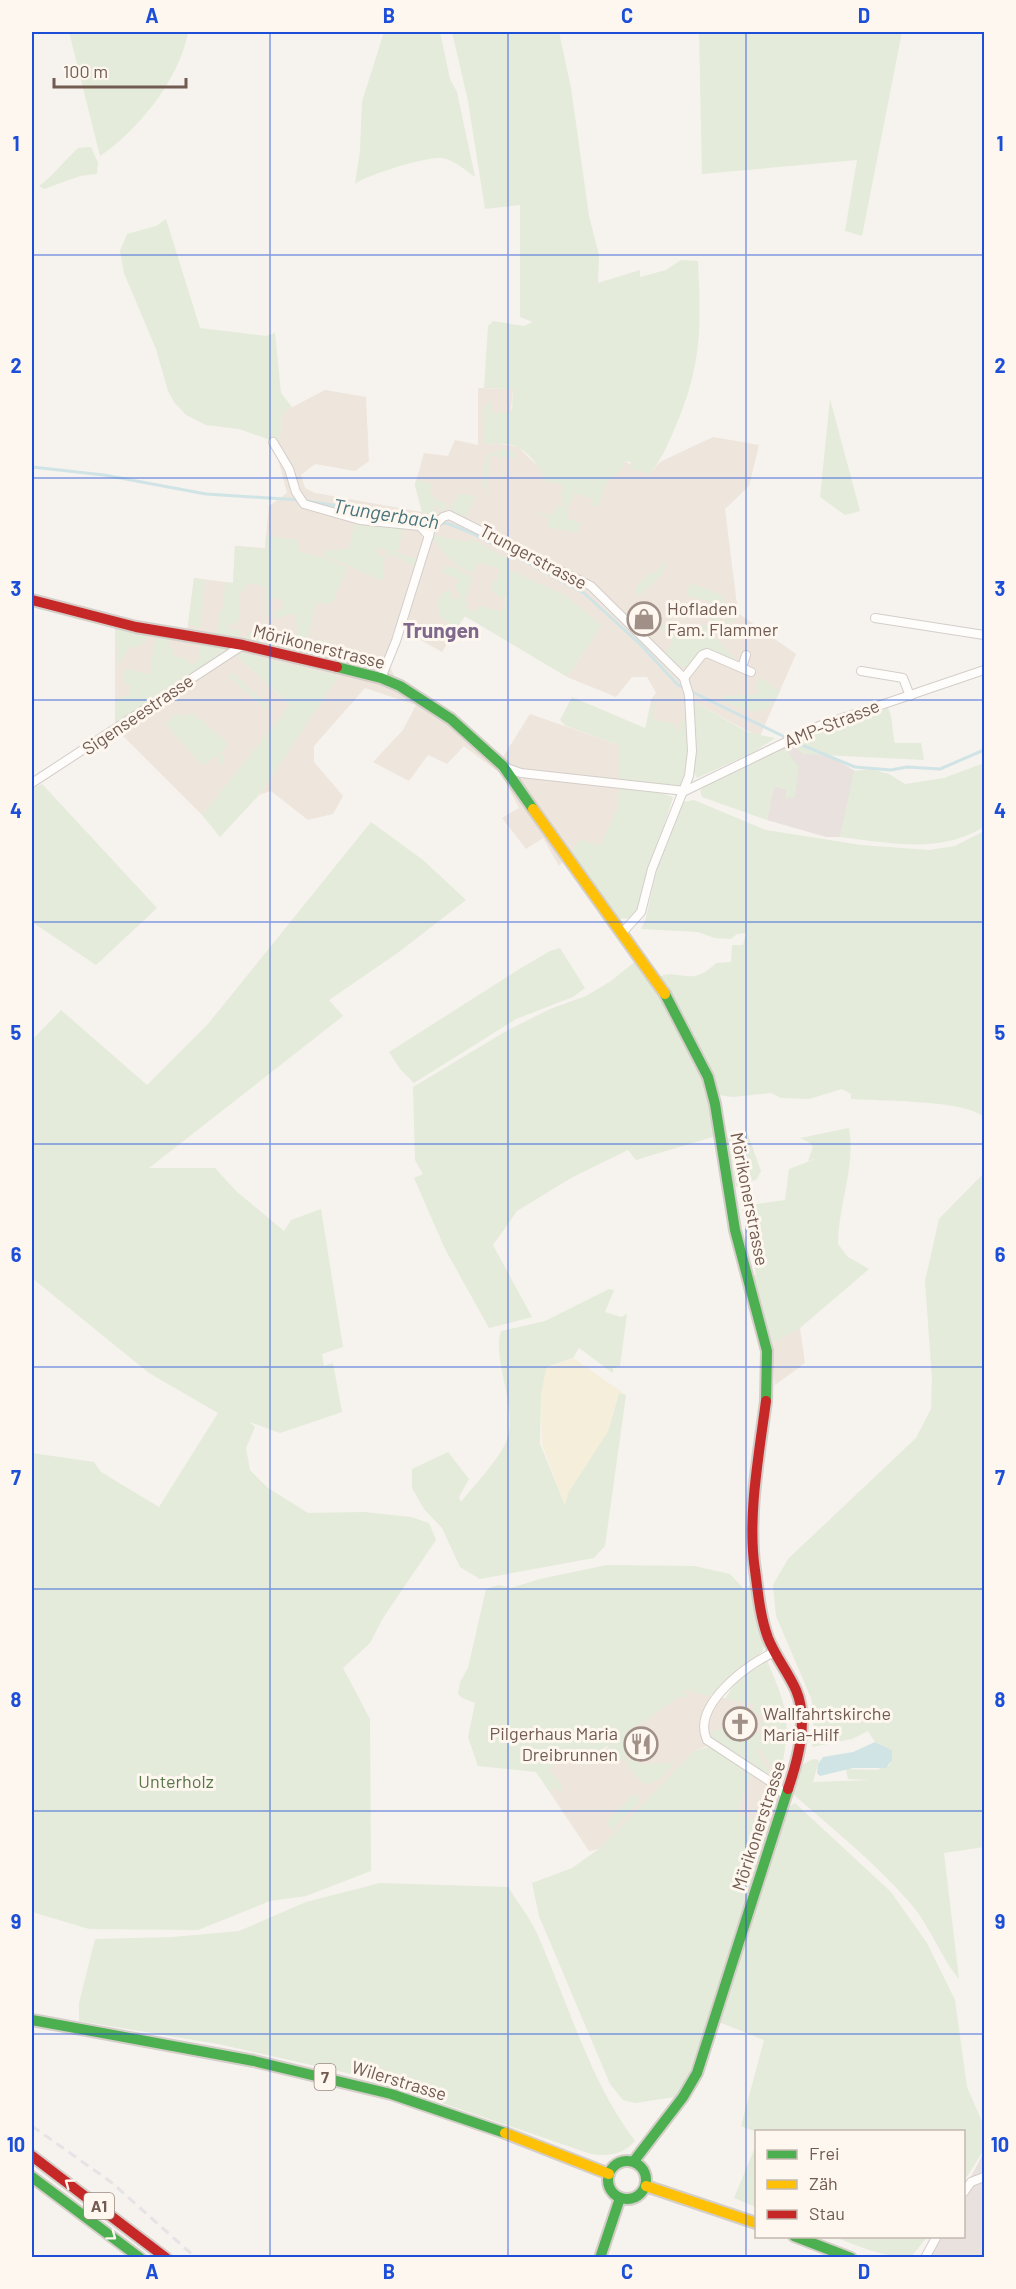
<svg xmlns="http://www.w3.org/2000/svg" width="1016" height="2289" font-family="Barlow,sans-serif">
<rect width="100%" height="100%" fill="#f6f2ee"/>
<g fill="#eee5dc">
<path d="M478,388L513,389L511,408L515,422L488,444L497,443L518,447L543,471L545,481L587,488L624,461L649,474L660,462L713,437L759,445L749,486L725,509L738,613L796,654L760,736L747,731L693,701L688,746L662,743L644,736L651,700L656,693L647,677H632L616,697L567,677L602,625L508,570L502,636L464,616L442,652L403,630L390,667L396,679L443,707L503,757L530,714L619,745V803L601,846L579,840L559,866L543,838L526,849L502,818L519,808L502,775L464,746L447,764L428,755L409,781L373,762L403,730L416,705L365,688L314,746V762L343,796L333,814L308,820L271,791L259,795L339,676L233,652L290,705L202,815L115,728V628L187,632L194,578L233,583L235,546L265,548L269,506L287,493L277,455L283,412L325,390L366,397L369,461L355,471L315,464L301,475L305,488L315,493L422,512L415,485L424,453L448,456L455,440L478,445Z"/>
<path d="M800,1328L805,1363L775,1385L771,1344Z"/>
<path d="M681,1689L777,1709L775,1776L780,1801L773,1827L737,1813L752,1773L707,1746L694,1751L643,1811L599,1849L589,1851L535,1770L575,1740L593,1756L621,1740L614,1718Z"/>
</g>
<g fill="#e8e1dd">
<path d="M794,741L829,755L855,771L840,837H826L767,820L774,786L786,789L787,751L780,749Z"/>
<path d="M984,2152V2257L926,2258L937,2237L964,2236V2190Z"/>
</g>
<g fill="#e4ebda">
<path d="M69,32H188C179,80 139,129 100,156Z"/>
<path d="M384,32H440L450,79L457,92L475,177C465,170 454,160 442,158C428,156 367,175 355,184L360,151L362,102Z"/>
<path d="M452,32H559L571,88L589,216L599,255L598,283L640,270V277L666,270L681,260L698,261C701,330 702,366 674,430C667,446 661,461 649,474L630,469L631,462L624,461L623,468L607,482L598,507L592,505L593,499L575,493L569,507L561,503V484L544,481C543,470 529,452 517,447C508,442 492,444 484,444L482,406L487,420L485,405L491,402V413L512,412L513,389L484,388L488,326L493,321L524,326L533,322L520,317V205L485,209L468,101Z"/>
<path d="M699,32H902L862,236L845,231L857,160L702,174Z"/>
<path d="M91,147L98,163L97,174L80,176L44,189L39,186C54,175 64,161 78,148Z"/>
<path d="M166,219L200,328L266,336L275,333L281,393L292,407L283,412L279,443L239,429L206,425L186,415L174,402L168,391L156,349L124,273L120,251L127,234L156,226Z"/>
<path d="M830,399L860,511L845,515L820,497Z"/>
<path d="M504,449L516,452L515,458L490,456L486,499H485L486,487L482,486L486,455Z"/>
<path d="M416,480L432,484L430,490L436,500L446,503L445,511L434,507L433,509L440,513L424,517L415,485Z"/>
<path d="M459,494L476,496L467,516L451,513L450,508Z"/>
<path d="M557,505L568,507L567,518L581,524L577,533L547,527L548,517L532,513L554,514Z"/>
<path d="M354,525L403,528L398,551H392L417,559L413,566L397,556L386,555L387,550L377,548V555L389,557L384,558L383,581L334,559L325,558L348,568L332,604L316,603L308,639L329,642L324,660L286,649L288,638L297,634L296,613L273,619V613L282,609L283,601L269,597L270,615H265V586L246,583L244,591L239,592V618L236,624L229,623V631L240,629L239,641L209,637L210,632H217L220,610L223,609L225,582L233,583L235,546L265,549L266,536L298,540L299,551L323,558L326,550L349,549Z"/>
<path d="M434,535L468,542L472,539L509,560L510,570L564,595L602,625L567,677L465,616L455,631L451,628V625L438,615L440,612L437,606L441,594L450,590L453,598L458,600L460,594L455,589L458,579L442,573L445,566L456,568L473,579L465,601L468,603L466,608L476,612L479,606L504,612L506,597L497,596L492,590L491,581L496,582L500,569L478,562L474,573C458,570 443,552 433,540Z"/>
<path d="M664,561L666,565C661,577 650,586 640,595L635,593L637,585L652,572L655,574Z"/>
<path d="M194,578L205,580L201,628L188,625Z"/>
<path d="M690,583L724,596L723,617L712,622L714,625L737,616L727,628L724,625L714,636L739,662L704,650L689,670L683,666L680,669L664,655L673,641L658,626L648,635L643,632L655,620C675,636 690,633 712,622L709,617L714,603L687,595Z"/>
<path d="M115,628L144,634L147,640L137,647H130L120,663H116L118,655Z"/>
<path d="M248,632L276,635L274,645L266,644V639L261,638L260,644L247,642Z"/>
<path d="M157,637L171,638L169,648L174,650L173,657H182L192,665L199,659L200,643L231,648L226,656L115,728V699L129,696L130,685L123,682L124,670L129,669L150,675L153,646Z"/>
<path d="M232,651L339,676L259,795L220,837L202,815L290,705Z"/>
<path d="M232,672L273,710L272,711L265,708L228,676Z"/>
<path d="M760,677L780,691C767,721 749,711 722,701L723,696L757,694V683Z"/>
<path d="M572,697L645,728L652,704L656,701L653,714L655,721L674,723L676,730H679L680,722L685,721L688,750L683,783L674,789L619,783V745L566,726L560,720Z"/>
<path d="M693,701L747,732L775,738L754,752L697,778L693,771Z"/>
<path d="M888,708C894,719 891,731 895,743H921L924,760L803,754L797,749L794,741Z"/>
<path d="M177,713L183,717L193,713L229,744L221,752L225,762L221,766L217,756L202,765L165,724Z"/>
<path d="M780,749L787,751L799,767L795,797L786,798V789L774,786L767,820L702,797L700,791L702,788Z"/>
<path d="M984,763V827C940,854 890,843 840,837L854,771L871,769L889,774L905,784L944,778Z"/>
<path d="M42,784L157,908L96,965L32,922V789Z"/>
<path d="M619,788L656,791L673,797L635,918L617,919L568,854L579,840L601,845L617,808Z"/>
<path d="M694,800L766,830L861,845L929,850L955,846L984,831V1117C966,1100 880,1101 851,1099V1094L842,1089L809,1099L781,1098L771,1093L733,1097L718,1095L712,1071L714,1069L710,1072L659,977C678,967 690,989 716,963L731,962L732,945H743L746,933L737,934L731,939L715,938L698,932L641,929L645,921L658,865L683,802Z"/>
<path d="M371,822L423,860L466,900L399,952L329,1000L343,1016L149,1168H215L237,1192L284,1231L291,1220L321,1209L343,1347L322,1354L324,1366L333,1363L342,1412L280,1433L250,1422L255,1427L246,1448L250,1470L268,1488L308,1513L364,1512L411,1517L429,1523L436,1540L383,1618L370,1643L343,1668L370,1719L371,1871L306,1896L270,1901L198,1930L89,1929L32,1912V1453L94,1462L101,1472L159,1507L218,1413L149,1373L32,1278V1040L61,1010L147,1085L208,1024Z"/>
<path d="M560,948L585,988L573,997L516,1019L414,1083L400,1069L389,1052L521,968L550,951Z"/>
<path d="M637,960L684,1034L710,1095L716,1136L636,1160L628,1150L571,1178L517,1211L493,1245L532,1317L489,1328L445,1249L414,1178L423,1174L415,1160L413,1087L508,1030L550,1009L586,996L611,981Z"/>
<path d="M849,1128C856,1166 838,1205 838,1244L848,1257L869,1269L800,1328L771,1344L751,1277L756,1275L742,1206L785,1200L789,1169L818,1158L808,1161L813,1147L810,1143L800,1138Z"/>
<path d="M735,1132H747L761,1171L757,1179L738,1187L731,1186L724,1136Z"/>
<path d="M984,1168V1847L944,1853L959,1979C940,1956 931,1928 912,1905C877,1864 834,1830 793,1794L802,1765L813,1759L819,1760L813,1782L870,1780L848,1779L846,1769L876,1770L890,1765L892,1750L875,1742L868,1731L852,1739L812,1747L814,1714L811,1698L776,1616L773,1585L788,1559L916,1438L931,1409L932,1379L925,1281L939,1219L982,1175Z"/>
<path d="M609,1289L614,1290L605,1312L621,1317L627,1314L620,1366L613,1368V1373L579,1348L573,1358L547,1367L541,1395L540,1444L565,1505L568,1493L608,1431L619,1393L626,1395L605,1546L594,1558L480,1579L460,1567L442,1528L424,1509L412,1488V1469L448,1452L469,1479L459,1497L461,1502C474,1485 505,1454 509,1433C515,1403 492,1356 501,1331L545,1321Z"/>
<path d="M607,1565L694,1566L730,1574L744,1589L752,1584L757,1619L765,1643L762,1652L719,1691L708,1696L682,1689L689,1697H679L651,1716L648,1721H644L628,1731L626,1764L607,1746L582,1765L567,1752L549,1769L561,1785V1794L555,1787L550,1792L536,1772L478,1766L468,1737L475,1703L462,1698L458,1694L460,1682L468,1668L486,1589L499,1585L511,1588L540,1579Z"/>
<path d="M767,1661C790,1713 791,1724 779,1780L775,1771L759,1749L756,1751L776,1781L720,1746L711,1737L713,1730L720,1731L721,1726L761,1734L763,1715L753,1713V1704L725,1699C733,1684 750,1667 767,1661Z"/>
<path d="M687,1747L661,1779L645,1785L628,1767L630,1753L637,1755L640,1764L671,1763Z"/>
<path d="M708,1747L752,1773L737,1813L773,1827L683,2091L675,2097L635,2103L623,2100L610,2084L539,1916L532,1883L572,1868L599,1849L694,1751Z"/>
<path d="M638,1794L639,1803L612,1830L606,1822L633,1795Z"/>
<path d="M795,1803L891,1892L927,1943L955,2000L967,2087L984,2126V2150L964,2181V2132H756L741,2126L764,2040L719,2022L787,1808Z"/>
<path d="M380,1883L508,1887C518,1903 532,1920 539,1938C569,2006 590,2081 635,2141C624,2154 608,2157 591,2154L369,2078L218,2044L79,2021V2003L95,1939L172,1937L239,1931L306,1902Z"/>
<path d="M756,2145V2207L734,2198Z"/>
<path d="M834,2237L927,2236V2237L911,2257C884,2258 859,2246 834,2237Z"/>
</g>
<path fill="#f5eeda" d="M573,1358L626,1395L619,1393L607,1433L568,1493L565,1506L542,1444L541,1395L546,1369Z"/>
<path fill="#d0e4e6" d="M875,1742L892,1750V1760L886,1768H853L820,1776L817,1773L818,1764L823,1757L853,1752Z"/>
<g fill="none" stroke-linecap="round" stroke-linejoin="round">
<g stroke="#d0e4e6" stroke-width="3">
<path d="M32,467L104,475L206,494L300,500"/>
<path d="M307,501L449,524L474,534L584,593L641,645L678,685L785,737"/>
<path d="M797,743L855,767L891,770L907,767L940,769L984,750"/>
</g>
<g stroke="#d4cec9" stroke-width="10">
<g id="street">
<path d="M273,442L289,469L296,492L304,504L360,520L420,526L429,536"/>
<path d="M875,618L984,635"/>
<path d="M742,667L746,655"/>
<path d="M861,671L903,678L910,696"/>
<path d="M381,678L396,641L431,529L443,517L449,515L591,586L684,678L689,695L692,751L689,776L652,869L641,912L622,933"/>
<path d="M684,678L702,655L707,653L751,672"/>
<path d="M504,767L521,773L685,791L819,726L984,670"/>
<path d="M32,783L243,645"/>
<path d="M775,1652C748,1663 691,1706 707,1740L777,1786L785,1796"/>
<path d="M964,2192L971,2182L984,2177"/>
<path d="M925,2258L937,2236"/>
</g>
</g>
<g stroke="#d4cec9" stroke-width="14">
<g id="fast">
<path d="M337,667L381,678L400,686L451,719L503,766L533,809"/>
<path d="M665,994L708,1077L715,1104L735,1230L767,1351L766,1401"/>
<path d="M32,2020L254,2061L391,2094L505,2133"/>
<circle cx="627" cy="2180" r="19"/>
<path d="M634,2161L683,2097L697,2073L788,1789"/>
<path d="M32,2177L140,2258"/>
<path d="M794,2236L851,2258"/>
<path d="M600,2258L620,2198"/>
</g>
</g>
<g stroke="#d4cec9" stroke-width="14">
<g id="slow">
<path d="M533,809L665,994"/>
<path d="M505,2133L609,2174"/>
<path d="M646,2186L756,2223"/>
</g>
</g>
<g stroke="#d4cec9" stroke-width="14">
<g id="jam">
<path d="M32,600L136,627L243,645L337,667"/>
<path d="M766,1401C759,1454 747,1518 755,1570C758,1593 760,1616 768,1638C775,1656 788,1672 796,1690C809,1720 798,1760 788,1789"/>
<path d="M32,2156L166,2258"/>
</g>
</g>
<use href="#street" stroke="#fefdfc" stroke-width="8"/>
<use href="#fast" stroke="#4caf50" stroke-width="10"/>
<use href="#slow" stroke="#ffc107" stroke-width="10"/>
<use href="#jam" stroke="#c62828" stroke-width="10"/>
<path stroke="#e5e3e6" stroke-width="3" stroke-dasharray="9 6" stroke-linecap="butt" d="M32,2126L111,2182L196,2258"/>
</g>
<defs><path id="oneway-chevron" d="M-2-3.5L2.5 0L-2 3.5" fill="none" stroke-width="1.6" stroke-linecap="round" stroke-linejoin="round" transform="scale(1.5)"/></defs>
<g stroke="#fdf7f0">
<use href="#oneway-chevron" transform="translate(69 2183) rotate(-144)"/>
<use href="#oneway-chevron" transform="translate(112 2236) rotate(37)"/>
</g>
<path fill="none" stroke="#1d4ed8" stroke-width="1.5" stroke-opacity="0.55" d="M270,32V2258M508,32V2258M746,32V2258M32,255H984M32,478H984M32,700H984M32,922H984M32,1144H984M32,1367H984M32,1589H984M32,1811H984M32,2034H984"/>
<defs>
<g id="shop-ring" transform="scale(1.725)"><circle r="9.5" fill="#fdf7f0" stroke="#a09087" stroke-width="1.5"/><path d="M-5-2.5h2.3a2.7 3.5 0 0 1 5.4 0H5L5.5 6h-11ZM-1.5-2.5h3a1.5 2.3 0 0 0-3 0Z" fill="#a09087"/></g>
<g id="church-ring" transform="scale(1.725)"><circle r="9.5" fill="#fdf7f0" stroke="#a09087" stroke-width="1.5"/><path d="M-1.2-6h2.4v3.5h3.3v2.4h-3.3V6h-2.4V-.1h-3.3v-2.4h3.3Z" fill="#a09087"/></g>
<g id="restaurant-ring" transform="scale(1.725)"><circle r="9.5" fill="#fdf7f0" stroke="#a09087" stroke-width="1.5"/><path d="M-5-6h1v4h1v-4h1v4h1v-4h1v5L-1.5 .5V6h-2V.5L-5-1ZM5-6V6H3V1.5H1.5Q1.5-4 5-6Z" fill="#a09087"/></g>
</defs>
<g fill-rule="evenodd">
<use href="#shop-ring" x="644" y="619"/>
<use href="#church-ring" x="740" y="1724"/>
<use href="#restaurant-ring" x="641" y="1744"/>
</g>
<g text-anchor="middle" stroke-width="6" stroke-linejoin="round" paint-order="stroke">
<g fill="#fdf7f0" stroke="#9c8a80" stroke-width="1.5">
<rect x="314.5" y="2064" width="21" height="26" rx="4.5"/>
<rect x="84" y="2193" width="30" height="26" rx="4.5"/>
</g>
<g font-size="16" font-weight="bold" fill="#725b50">
<text x="325" y="2083">7</text>
<text x="99" y="2212">A1</text>
</g>
<g font-size="18" fill="#725b50" stroke="#fdf7f0">
<text transform="translate(533 557) rotate(28)" y="6">Trungerstrasse</text>
<text transform="translate(319 647) rotate(14)" y="6">Mörikonerstrasse</text>
<text transform="translate(138 715) rotate(-34)" y="6">Sigenseestrasse</text>
<text transform="translate(832 724) rotate(-22)" y="6">AMP-Strasse</text>
<text transform="translate(749 1199) rotate(79)" y="6">Mörikonerstrasse</text>
<text transform="translate(759 1826) rotate(-72)" y="6">Mörikonerstrasse</text>
<text transform="translate(399 2081) rotate(17)" y="6">Wilerstrasse</text>
</g>
<g font-size="18" fill="#725b50" stroke="#fdf7f0" text-anchor="start">
<text x="667" y="615">Hofladen<tspan x="667" dy="21">Fam. Flammer</tspan></text>
<text x="763" y="1720">Wallfahrtskirche<tspan x="763" dy="21">Maria-Hilf</tspan></text>
<text x="618" y="1740" text-anchor="end">Pilgerhaus Maria<tspan x="618" dy="21">Dreibrunnen</tspan></text>
</g>
<g font-size="18" fill="#58764a" stroke="#fdf7f0">
<text x="176" y="1788">Unterholz</text>
</g>
<g font-size="20" font-style="italic" fill="#49757b" stroke="#fdf7f0">
<text transform="translate(386 514) rotate(9)" y="7">Trungerbach</text>
</g>
<g font-size="21" font-weight="bold" fill="#80688d" stroke="#fdf7f0">
<text x="441" y="638">Trungen</text>
</g>
</g>
<rect width="1016" height="2289" fill="none" stroke="#fdf7f0" stroke-width="66"/>
<rect x="755" y="2130" width="210" height="108" fill="#fdf7f0" stroke="#c5b9b0" stroke-width="1.5"/>
<rect x="767" y="2150" width="30" height="9" fill="#4caf50" stroke="#c5b9b0" stroke-width="1.5"/>
<text x="809" y="2160" font-size="18" fill="#725b50">Frei</text>
<rect x="767" y="2180" width="30" height="9" fill="#ffc107" stroke="#c5b9b0" stroke-width="1.5"/>
<text x="809" y="2190" font-size="18" fill="#725b50">Zäh</text>
<rect x="767" y="2210" width="30" height="9" fill="#c62828" stroke="#c5b9b0" stroke-width="1.5"/>
<text x="809" y="2220" font-size="18" fill="#725b50">Stau</text>
<path d="M54 78v9h132v-9" fill="none" stroke="#725b50" stroke-width="3"/>
<text x="63" y="78" font-size="18" fill="#725b50" stroke="#fdf7f0" stroke-width="4.5" paint-order="stroke">100 m</text>
<rect x="33" y="33" width="950" height="2223" fill="none" stroke="#1d4ed8" stroke-width="2"/>
<g font-size="20" text-anchor="middle" font-weight="bold" fill="#1d4ed8">
<text x="152" y="23">A</text>
<text x="389" y="23">B</text>
<text x="627" y="23">C</text>
<text x="864" y="23">D</text>
<text x="16" y="151">1</text>
<text x="1000" y="151">1</text>
<text x="16" y="373">2</text>
<text x="1000" y="373">2</text>
<text x="16" y="596">3</text>
<text x="1000" y="596">3</text>
<text x="16" y="818">4</text>
<text x="1000" y="818">4</text>
<text x="16" y="1040">5</text>
<text x="1000" y="1040">5</text>
<text x="16" y="1262">6</text>
<text x="1000" y="1262">6</text>
<text x="16" y="1485">7</text>
<text x="1000" y="1485">7</text>
<text x="16" y="1707">8</text>
<text x="1000" y="1707">8</text>
<text x="16" y="1929">9</text>
<text x="1000" y="1929">9</text>
<text x="16" y="2152">10</text>
<text x="1000" y="2152">10</text>
<text x="152" y="2279">A</text>
<text x="389" y="2279">B</text>
<text x="627" y="2279">C</text>
<text x="864" y="2279">D</text>
</g>
</svg>
